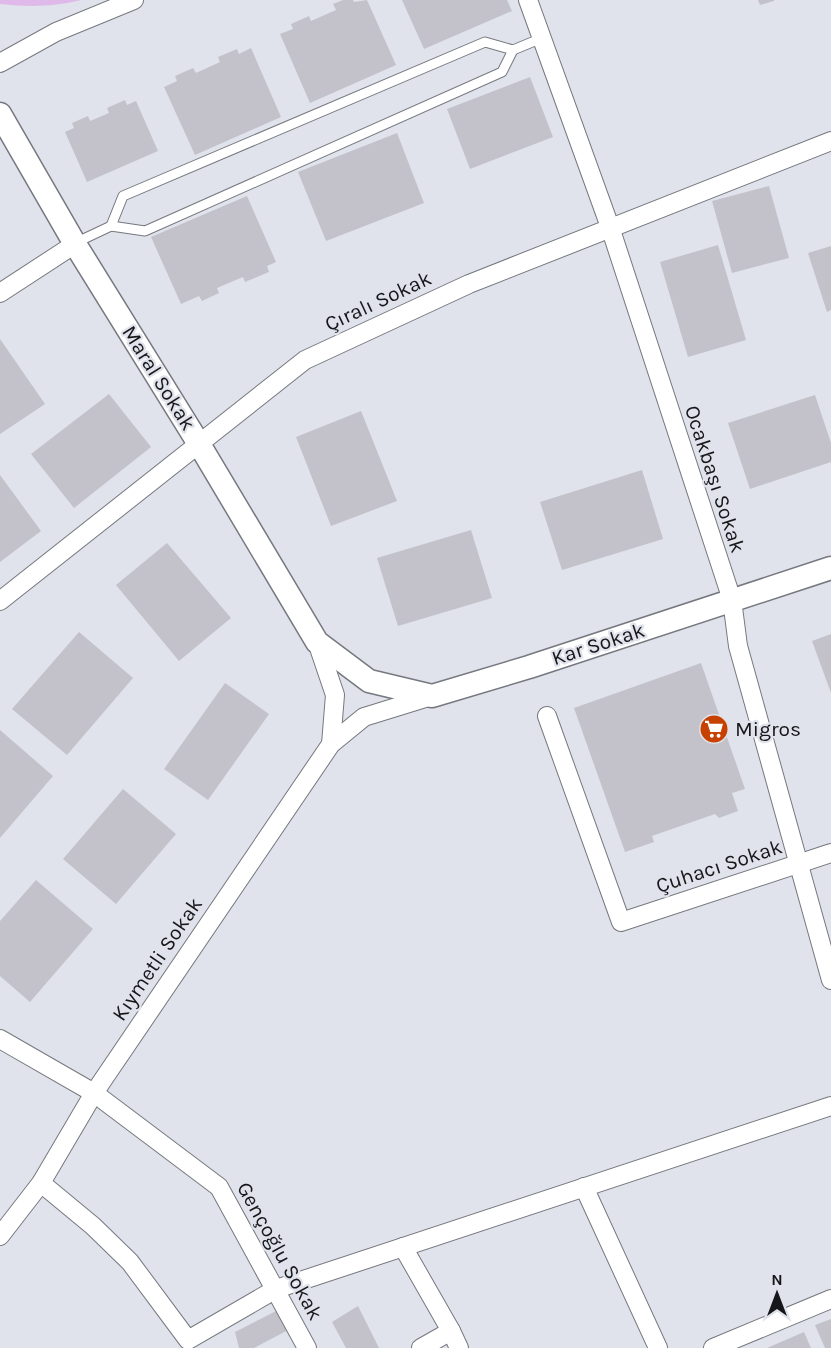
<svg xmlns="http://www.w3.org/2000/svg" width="831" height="1348" font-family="Karla,sans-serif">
<rect width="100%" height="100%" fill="#e0e3eb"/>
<path fill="#dfb9e9" d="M0,0H81C53,7 28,7 0,4Z"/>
<g fill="#c3c2ca">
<path d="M343,0H353L354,2L367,0L396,65L310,103L280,34L293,29L291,24L309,16L311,21L336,10L333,4Z"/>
<path d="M402,0H507L512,11L424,49Z"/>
<path d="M758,0H774V1L760,5Z"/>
<path d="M251,48L281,117L195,155L164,87L177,81L175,76L193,68L196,73L220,62L218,57L237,49L239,54Z"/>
<path d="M530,77L553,137L470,169L447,109Z"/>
<path d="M125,100L127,105L136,101L158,151L87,182L65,132L74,128L72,123L88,116L90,121L109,113L107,108Z"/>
<path d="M397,133L424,203L326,241L298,172Z"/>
<path d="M769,186L789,258L732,273L712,201Z"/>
<path d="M247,196L276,262L267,266L269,272L245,282L243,277L217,288L219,293L202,301L199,296L181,304L151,237Z"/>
<path d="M718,245L746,340L688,357L660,262Z"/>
<path d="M831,246V310L827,312L808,253Z"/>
<path d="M0,339L45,404L0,434Z"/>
<path d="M109,394L151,447L74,508L31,454Z"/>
<path d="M815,395L831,443V462L750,489L728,423Z"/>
<path d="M361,411L397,501L331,526L296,437Z"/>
<path d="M642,470L663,539L562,570L540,502Z"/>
<path d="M0,475L41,531L0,562Z"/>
<path d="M471,530L492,598L398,626L377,558Z"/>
<path d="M167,543L231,618L179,661L116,585Z"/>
<path d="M79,632L133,678L67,755L12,709Z"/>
<path d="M831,634V693L812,641Z"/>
<path d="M701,663L745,789L732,793L738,811L719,818L715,814L652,836L654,842L625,852L574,708Z"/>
<path d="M225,683L269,714L208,800L164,769Z"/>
<path d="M0,730L53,776L0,838Z"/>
<path d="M123,789L176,834L116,904L63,859Z"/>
<path d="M36,880L93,929L30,1002L0,976V921Z"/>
<path d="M358,1306L379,1348H346L332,1322Z"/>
<path d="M282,1308L294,1327L254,1348H239L235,1332Z"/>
<path d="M831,1319V1348H825L815,1325Z"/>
<path d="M804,1332L811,1348H767Z"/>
</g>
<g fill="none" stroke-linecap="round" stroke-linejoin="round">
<g stroke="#75787f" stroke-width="11">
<g id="service">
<path d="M111,226L123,196L485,42L513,50L542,38"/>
<path d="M75,243L111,226L145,231L502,72L513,50"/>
</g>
</g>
<g stroke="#75787f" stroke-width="20">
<g id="minor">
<path d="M528,0L610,227L732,600L738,646L831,980"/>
<path d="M0,63L56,32L134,0"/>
<path d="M0,293L75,244"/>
<path d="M0,601L305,360L469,284L831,141"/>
<path d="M317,642L335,695L331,744"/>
<path d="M547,716L621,922L831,853"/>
<path d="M0,1039L94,1093L219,1187L307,1348"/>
<path d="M41,1183L93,1226L130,1262L188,1340L276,1289L831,1106"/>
<path d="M584,1187L658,1348"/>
<path d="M0,1236L41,1183L94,1093L331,744L364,717L432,696"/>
<path d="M403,1247L451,1331"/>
<path d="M421,1348L451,1331L459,1348"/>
<path d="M713,1348L831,1299"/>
</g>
</g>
<g stroke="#75787f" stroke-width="25">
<path id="tertiary" d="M0,114L75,244L199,444L317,642L369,681L432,696L529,667L831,568"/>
</g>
<use href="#service" stroke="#fff" stroke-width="9"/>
<use href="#minor" stroke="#fff" stroke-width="18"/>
<use href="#tertiary" stroke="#fff" stroke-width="22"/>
</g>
<defs>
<g id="supermarket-disc" transform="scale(1.5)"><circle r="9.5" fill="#c74100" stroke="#e0e3eb"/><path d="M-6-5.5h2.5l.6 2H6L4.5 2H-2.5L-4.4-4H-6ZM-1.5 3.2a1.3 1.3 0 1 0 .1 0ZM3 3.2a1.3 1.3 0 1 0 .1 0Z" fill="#fff"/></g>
</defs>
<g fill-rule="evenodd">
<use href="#supermarket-disc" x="714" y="729"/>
</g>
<g text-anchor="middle" stroke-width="4.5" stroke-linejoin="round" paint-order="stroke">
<g font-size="21" fill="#16171a" stroke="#e0e3eb">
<text transform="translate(378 301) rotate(-25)" y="7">Çıralı Sokak</text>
<text transform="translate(159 378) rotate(58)" y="7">Maral Sokak</text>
<text transform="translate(715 479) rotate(72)" y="7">Ocakbaşı Sokak</text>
<text transform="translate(598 644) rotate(-18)" y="7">Kar Sokak</text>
<text transform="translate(719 866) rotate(-18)" y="7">Çuhacı Sokak</text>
<text transform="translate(157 959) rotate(-56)" y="7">Kıymetli Sokak</text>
<text transform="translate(280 1251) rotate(61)" y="7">Gençoğlu Sokak</text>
</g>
<g font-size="21" fill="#16171a" stroke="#e0e3eb" text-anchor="start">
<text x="735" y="736">Migros</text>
</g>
</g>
<g transform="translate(777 1294)" stroke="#e0e3eb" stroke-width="4.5" paint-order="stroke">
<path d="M0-4.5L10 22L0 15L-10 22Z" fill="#16171a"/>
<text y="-9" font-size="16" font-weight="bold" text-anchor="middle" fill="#16171a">N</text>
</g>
</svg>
